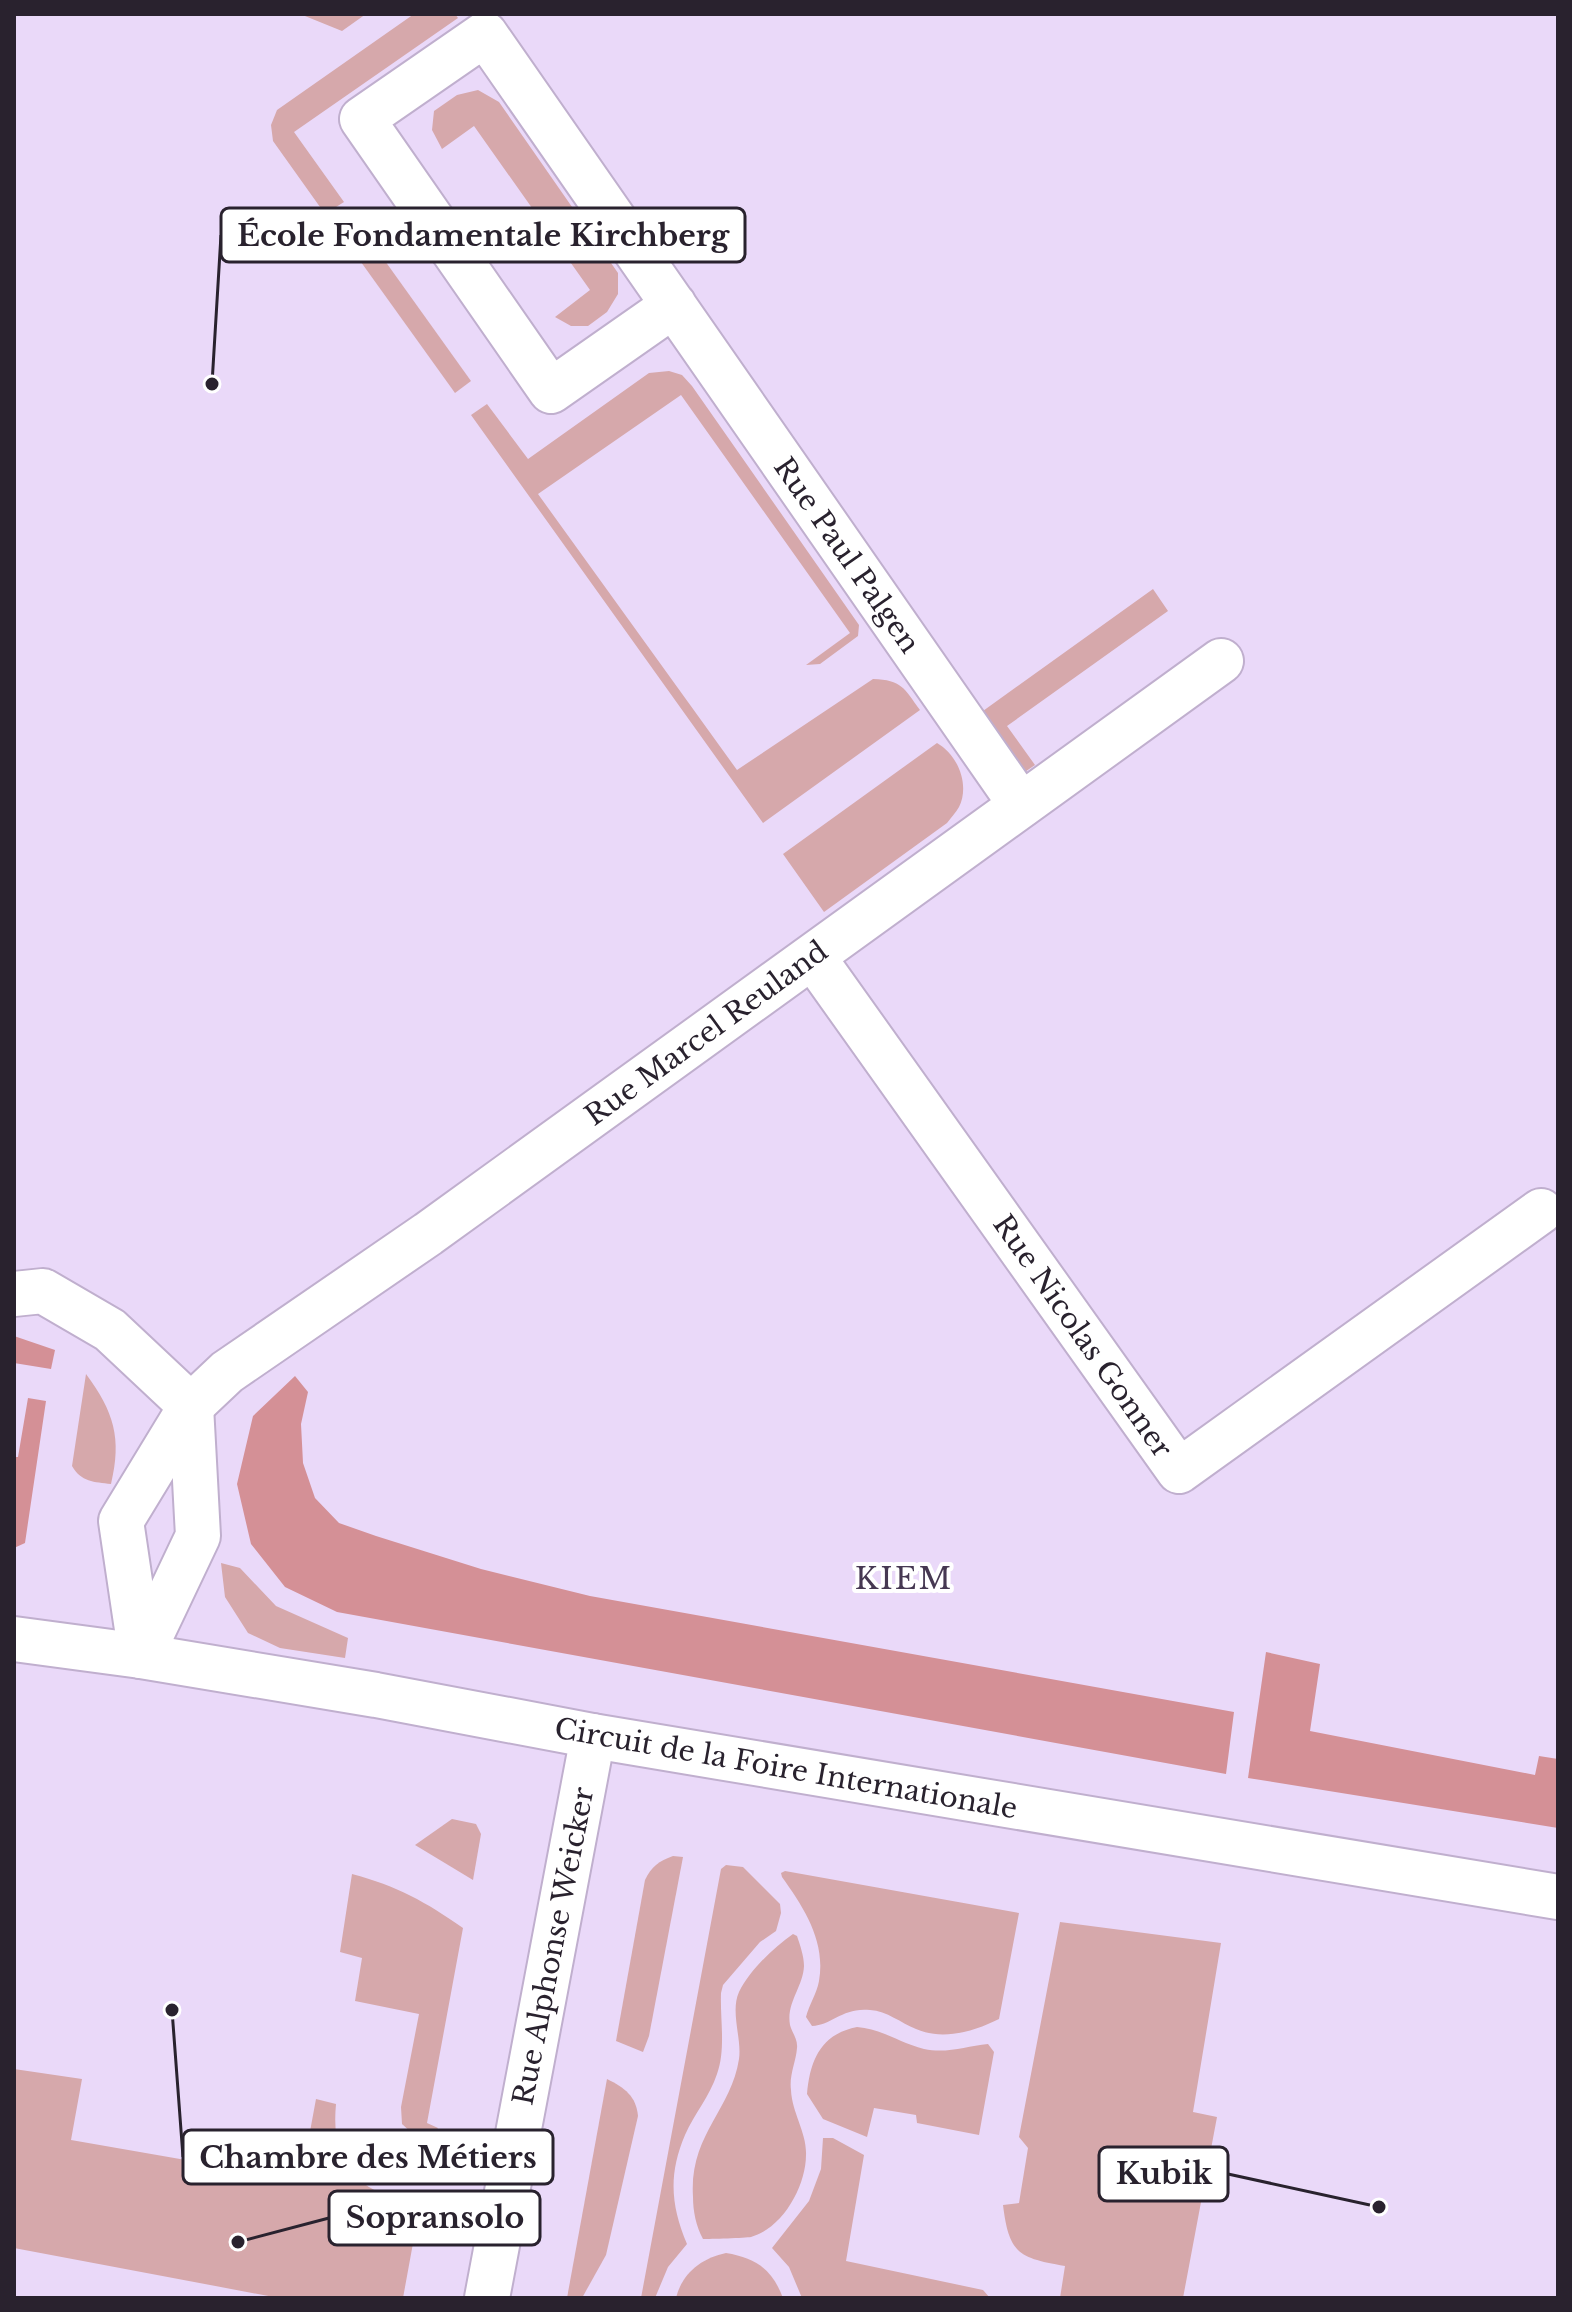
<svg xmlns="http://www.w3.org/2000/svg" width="1572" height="2312" font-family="'Libre Baskerville',serif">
<rect width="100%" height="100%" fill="#ead9f9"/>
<g fill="#d6a8ab">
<path d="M300,14H366L342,31Z"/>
<path d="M414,14H455L458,18L294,132L344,202L325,214L273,141L271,125L277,110Z"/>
<path d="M478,90L499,102L618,273V294L607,312L588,326H571L555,317L590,290L474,126L442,149L432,130L434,111L457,95Z"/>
<path d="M360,226L471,381L455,393L343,237Z"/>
<path d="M669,371L682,375L692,386L859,625L858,636L820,664L806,665L850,633L681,395L538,494L737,770L873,679C902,680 904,688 920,710L763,823L471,415L487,404L528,459L649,373Z"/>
<path d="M1153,589L1168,611L1007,726L1035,765L1019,776L976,716Z"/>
<path d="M937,743C958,755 970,785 959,807C956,812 951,818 947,823L824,912L783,854Z"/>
<path d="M86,1374C114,1412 122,1438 111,1484C94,1482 81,1482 72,1466Z"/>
<path d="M221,1563L240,1568L276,1606L348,1638L345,1658L280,1648L248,1633L225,1597Z"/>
<path d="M452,1819L476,1824L481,1834L473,1880L415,1845Z"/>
<path d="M673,1856L683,1857L649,2036L643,2052L616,2041L645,1880C651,1867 659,1861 673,1856Z"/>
<path d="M726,1865L743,1867L780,1904L781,1913L776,1931L760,1942L723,1985L721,1993C720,2020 726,2049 717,2074C710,2096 694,2114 685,2135C668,2175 671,2206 687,2244L668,2267L655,2298H641L721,1869Z"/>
<path d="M785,1871L1019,1913L999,2019C975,2031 943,2041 916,2029C901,2023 887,2011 870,2010C843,2007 832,2025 812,2026L806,2017C809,2005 817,1993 819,1981C826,1941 804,1908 782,1877L781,1873Z"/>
<path d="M352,1874C397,1886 426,1902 463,1928L427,2123L438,2128L432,2138L413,2134L402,2124L401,2107L419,2014L355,2001L362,1958L340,1952Z"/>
<path d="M1060,1922L1221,1943L1193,2112L1217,2117L1183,2298H1060L1065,2266C1019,2258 1009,2254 1003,2205L1019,2203L1028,2148L1019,2137Z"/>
<path d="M793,1934L797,1936C800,1945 804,1956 804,1966C803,1987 786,2003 790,2025C792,2033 798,2039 797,2048C796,2062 789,2075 791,2090C792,2113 807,2133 806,2155C806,2186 783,2228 751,2237C746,2238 709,2239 703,2239C696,2226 693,2211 693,2197C689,2135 731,2111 739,2059C742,2039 730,2012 739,1992C750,1970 773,1948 793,1934Z"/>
<path d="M857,2027C882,2029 900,2043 924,2049C947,2054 966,2046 988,2044L994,2052L979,2135L917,2123L916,2115L874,2108L867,2137L823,2119L807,2094C810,2060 821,2034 857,2027Z"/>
<path d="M14,2069L82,2079L71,2140L301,2180L316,2099L336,2104C330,2170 360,2192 420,2205L403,2298H279L14,2248Z"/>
<path d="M607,2079C625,2088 636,2096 638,2116L606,2255L582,2298H567Z"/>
<path d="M823,2138H833L864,2155L846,2261L983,2290L990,2298H802L789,2267L772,2248L809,2201L821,2169Z"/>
<path d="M726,2253C756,2258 772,2269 783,2298H676C682,2273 702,2258 726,2253Z"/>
</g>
<g fill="#d49096">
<path d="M14,1336L55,1350L51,1369L14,1363Z"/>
<path d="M295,1376L308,1392L301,1424L303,1463L315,1498L339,1523L376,1536L481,1569L590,1596L1234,1712L1226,1774L337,1612L285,1587L251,1544L237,1484L253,1416Z"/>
<path d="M28,1398L46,1401L25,1543L14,1548V1457H18Z"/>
<path d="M1266,1652L1320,1664L1310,1731L1535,1775L1539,1756L1558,1759V1828L1248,1778Z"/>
</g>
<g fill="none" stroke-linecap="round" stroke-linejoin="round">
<g stroke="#c0afce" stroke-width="48">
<g id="minor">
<path d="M674,305L551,391L362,119L485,34C664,291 843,548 1021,805"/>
<path d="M813,957L1179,1471L1541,1211"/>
<path d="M14,1294L43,1291L110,1330L191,1406L198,1536L141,1656"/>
<path d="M141,1656L121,1521L191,1406L227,1372L428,1234L1221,661"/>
<path d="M487,2298L593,1736"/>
</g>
</g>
<g stroke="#c0afce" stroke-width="48">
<path id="tertiary" d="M14,1639L141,1656L376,1695L593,1736L1558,1897"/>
</g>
<use href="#minor" stroke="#fff" stroke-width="44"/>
<use href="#tertiary" stroke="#fff" stroke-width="44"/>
</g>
<g text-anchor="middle" stroke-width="8" stroke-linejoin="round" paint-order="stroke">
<g font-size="28" fill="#29222e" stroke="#fff">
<text transform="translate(847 555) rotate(55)" y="10">Rue Paul Palgen</text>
<text transform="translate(706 1033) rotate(-36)" y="10">Rue Marcel Reuland</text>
<text transform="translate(1083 1336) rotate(55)" y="10">Rue Nicolas Gonner</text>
<text transform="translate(786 1768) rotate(10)" y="10">Circuit de la Foire Internationale</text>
<text transform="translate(553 1946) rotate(-79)" y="10">Rue Alphonse Weicker</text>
</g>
<g font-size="30" letter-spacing="2" fill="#463852" stroke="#fff">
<text x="904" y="1589">KIEM</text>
</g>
</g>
<path fill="none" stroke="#29222e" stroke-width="3" d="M212 384L221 235M172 2010L183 2157M1379 2207L1228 2174M238 2242L329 2218"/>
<g fill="#29222e" stroke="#fff" stroke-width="3">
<circle cx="212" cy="384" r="8"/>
<circle cx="172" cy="2010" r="8"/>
<circle cx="1379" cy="2207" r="8"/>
<circle cx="238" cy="2242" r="8"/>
</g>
<g fill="#fff" stroke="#29222e" stroke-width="3">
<rect x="221" y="208" width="524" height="54" rx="8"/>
<rect x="183" y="2130" width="370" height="54" rx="8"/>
<rect x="1099" y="2147" width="129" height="54" rx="8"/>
<rect x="329" y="2191" width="211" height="54" rx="8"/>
</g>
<g font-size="30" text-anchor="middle" font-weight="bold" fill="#29222e">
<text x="483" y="246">École Fondamentale Kirchberg</text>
<text x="368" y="2168">Chambre des Métiers</text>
<text x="1164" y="2184">Kubik</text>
<text x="435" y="2228">Sopransolo</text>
</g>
<rect width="1572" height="2312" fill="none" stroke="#29222e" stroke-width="32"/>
</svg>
